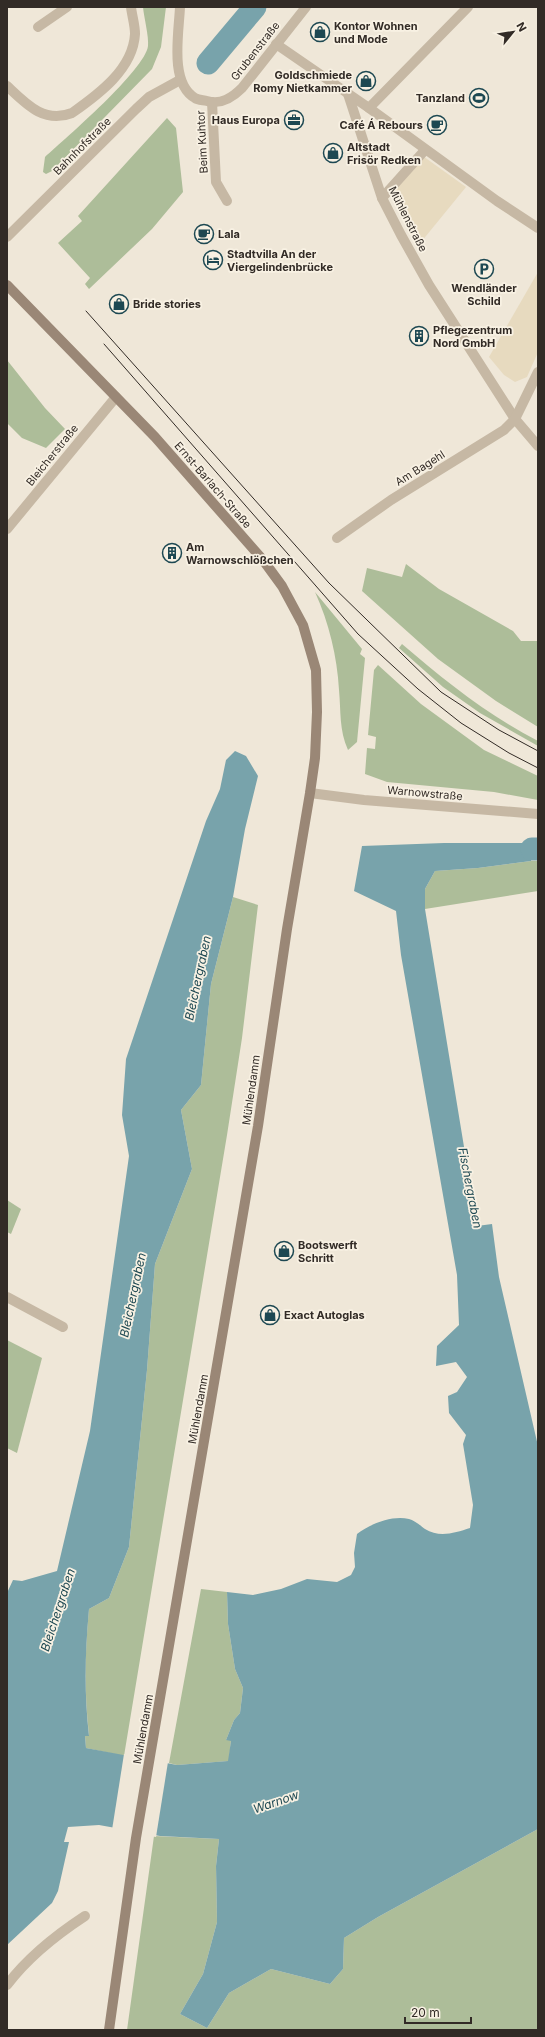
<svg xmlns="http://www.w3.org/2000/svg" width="545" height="2037" font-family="Inter,sans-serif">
<rect width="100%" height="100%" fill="#efe7d8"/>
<g fill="#adbd99">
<path d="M143,7H166L161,47L152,69L52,171L46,174L43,172L45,157C66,138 145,70 148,46C149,36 144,18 143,7Z"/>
<path d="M167,118L176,128L183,192L152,229L89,289L85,284L90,278L58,243L82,221L78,216Z"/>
<path d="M7,360L45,408L65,429L46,448L22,438L7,423Z"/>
<path d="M406,564L439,589L513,631L521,641H538V727L496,701L438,659L362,591L367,568L402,577Z"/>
<path d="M315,592L362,649L360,654L365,658L357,742L348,750C339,730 341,711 339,690C337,656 329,623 315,592Z"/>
<path d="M402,644C445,681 488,715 538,741V746L480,713L443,687L399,648Z"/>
<path d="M378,665L421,704L484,750L538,776V800L494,792L387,782L365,774L367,748L375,749L376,737L368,735L374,670Z"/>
<path d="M531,861H538V891L425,909V889L435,871L478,868Z"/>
<path d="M233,897L258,905L242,1038L227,1135L124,1756L86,1748L85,1736L89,1735C84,1690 85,1654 89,1609L109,1598L129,1547L147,1370L155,1264L192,1169L181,1110L201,1085L211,984Z"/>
<path d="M7,1200L21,1209L11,1234L7,1232Z"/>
<path d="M7,1340L42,1358L17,1453L7,1448Z"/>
<path d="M201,1589L227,1592L228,1624L235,1669L243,1688L240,1713L234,1720L226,1740H231L229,1761L177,1765L169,1763Z"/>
<path d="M538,1829V2030H127L154,1836L219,1839L216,1866L217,1922L203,1974L180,2014L207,2028L229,1993L271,1969L330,1984L343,1969L344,1938L378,1917Z"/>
</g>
<g fill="#e7dabf">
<path d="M420,154L466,187L417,247L389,190Z"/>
<path d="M538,272V352L527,377L515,382L504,375L489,357Z"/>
</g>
<path fill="#78a3ab" d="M235,751L246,756L258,776L245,829L233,897L211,984L201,1085L181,1110L192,1169L155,1264L147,1370L129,1547L109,1598L89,1609C85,1654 84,1691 89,1736H85L86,1748L177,1765L228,1761L231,1741L226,1740L234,1720L240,1713L243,1688L235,1669L228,1624L227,1592L253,1595L281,1589L307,1579L337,1582L351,1575L355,1567L354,1553L357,1534C370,1524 392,1515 409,1519C414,1520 421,1526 425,1529C439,1538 455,1533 470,1528L473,1505L463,1444L466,1435L449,1413L448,1396L457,1392L467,1377L456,1362L436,1366L437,1346L459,1325L457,1275L401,955L396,911L354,891L362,846L444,843H533L531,861L478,868L435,871L425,889V909L477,1226L492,1224L499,1277L538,1446V1829L378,1917L344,1938L343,1969L330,1984L271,1969L229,1993L207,2028L180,2014L203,1974L217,1922L216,1866L219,1839L160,1836L99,1825L68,1827L64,1842H69L58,1891L52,1903L7,1945V1593L13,1580L22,1581L57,1571L90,1431L129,1156L122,1115L126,1059L206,821L220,789L226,760Z"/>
<path fill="#efe7d8" d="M124,1754L168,1762L156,1837L112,1830Z"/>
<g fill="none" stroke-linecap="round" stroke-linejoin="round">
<g stroke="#78a3ab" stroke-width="23">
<path d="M208,63L255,7"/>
<path d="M532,849H538"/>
</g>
<g stroke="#c6b8a4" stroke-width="10">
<path d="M180,7C179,32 169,83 195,98C198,100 203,100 207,101C221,105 232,98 242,88L306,7"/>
<path d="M38,27L67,7"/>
<path d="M276,44L369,108L497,201L538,228"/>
<path d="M7,86C26,104 44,124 72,113C99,94 133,69 135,34C135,25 132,16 131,7"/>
<path d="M348,94L382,198L401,235L429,285L515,419L538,446"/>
<path d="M212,102L216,182L227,201"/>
<path d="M369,108L468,7"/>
<path d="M382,198L425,150"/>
<path d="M7,237L136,109L149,97L180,80"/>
<path d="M7,529L116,397"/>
<path d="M337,538L391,500L504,430L515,419L538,372"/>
<path d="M310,793L364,800L538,814"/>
<path d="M7,1297L63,1327"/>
<path d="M7,1985C28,1957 56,1935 85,1916"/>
</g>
<path stroke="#9a8776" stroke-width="10" d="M7,285L155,437L263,560L282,586L303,625L316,670L317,712L315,758L310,793L287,929L258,1126L136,1838L109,2030"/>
<g stroke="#322b26" stroke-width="1">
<path d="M86,311L329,583L441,692L499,730L538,751"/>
<path d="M104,344L358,634L418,689L461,723L509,753L538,768"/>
</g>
</g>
<defs>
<g id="shop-ring" transform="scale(1)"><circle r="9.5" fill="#f8f1e3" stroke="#1d4852" stroke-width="1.5"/><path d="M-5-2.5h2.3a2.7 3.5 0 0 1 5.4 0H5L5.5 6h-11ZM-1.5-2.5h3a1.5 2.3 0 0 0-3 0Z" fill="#1d4852"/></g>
<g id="stadium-ring" transform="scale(1)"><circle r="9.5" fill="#f8f1e3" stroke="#1d4852" stroke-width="1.5"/><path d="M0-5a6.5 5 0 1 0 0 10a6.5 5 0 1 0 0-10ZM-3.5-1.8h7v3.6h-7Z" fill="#1d4852"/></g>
<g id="office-ring" transform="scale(1)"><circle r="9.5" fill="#f8f1e3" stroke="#1d4852" stroke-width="1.5"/><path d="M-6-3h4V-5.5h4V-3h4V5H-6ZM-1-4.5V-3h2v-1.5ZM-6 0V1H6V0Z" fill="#1d4852"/></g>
<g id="cafe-ring" transform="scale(1)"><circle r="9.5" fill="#f8f1e3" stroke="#1d4852" stroke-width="1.5"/><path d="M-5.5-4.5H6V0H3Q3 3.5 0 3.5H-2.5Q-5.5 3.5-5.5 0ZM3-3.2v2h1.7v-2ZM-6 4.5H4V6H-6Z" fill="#1d4852"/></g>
<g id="hotel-ring" transform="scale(1)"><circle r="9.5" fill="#f8f1e3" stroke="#1d4852" stroke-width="1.5"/><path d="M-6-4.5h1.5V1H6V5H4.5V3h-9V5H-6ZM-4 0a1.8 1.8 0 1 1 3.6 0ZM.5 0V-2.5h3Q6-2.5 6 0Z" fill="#1d4852"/></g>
<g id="parking-ring" transform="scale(1)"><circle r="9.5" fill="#f8f1e3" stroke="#1d4852" stroke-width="1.5"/><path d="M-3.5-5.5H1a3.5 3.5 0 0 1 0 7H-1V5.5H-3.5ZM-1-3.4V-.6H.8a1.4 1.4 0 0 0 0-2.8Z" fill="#1d4852"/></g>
<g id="building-ring" transform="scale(1)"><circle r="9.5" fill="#f8f1e3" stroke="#1d4852" stroke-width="1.5"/><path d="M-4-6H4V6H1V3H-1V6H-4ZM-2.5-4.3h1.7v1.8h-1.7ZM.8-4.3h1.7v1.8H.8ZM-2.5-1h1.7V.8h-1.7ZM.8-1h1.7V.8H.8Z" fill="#1d4852"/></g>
</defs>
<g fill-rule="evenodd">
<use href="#shop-ring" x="320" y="32"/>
<use href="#shop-ring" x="366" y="81"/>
<use href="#stadium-ring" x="479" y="98"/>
<use href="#office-ring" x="294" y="120"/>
<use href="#cafe-ring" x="437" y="125"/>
<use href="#shop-ring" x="333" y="153"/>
<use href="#cafe-ring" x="204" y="234"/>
<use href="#hotel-ring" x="213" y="260"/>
<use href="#parking-ring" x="484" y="269"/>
<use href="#shop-ring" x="119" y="304"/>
<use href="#building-ring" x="419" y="336"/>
<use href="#building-ring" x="172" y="553"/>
<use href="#shop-ring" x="284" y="1251"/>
<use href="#shop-ring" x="270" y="1315"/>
</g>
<g text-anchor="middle" stroke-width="3.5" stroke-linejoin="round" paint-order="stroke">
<g font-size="11" font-weight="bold" fill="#322b26" stroke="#f8f1e3" text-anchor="start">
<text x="334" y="30">Kontor Wohnen<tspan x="334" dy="13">und Mode</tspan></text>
<text x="352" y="79" text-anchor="end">Goldschmiede<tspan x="352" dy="13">Romy Nietkammer</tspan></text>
<text x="465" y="102" text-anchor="end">Tanzland</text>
<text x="280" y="124" text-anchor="end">Haus Europa</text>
<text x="423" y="129" text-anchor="end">Café Á Rebours</text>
<text x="347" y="151">Altstadt<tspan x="347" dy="13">Frisör Redken</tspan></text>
<text x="218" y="238">Lala</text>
<text x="227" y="258">Stadtvilla An der<tspan x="227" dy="13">Viergelindenbrücke</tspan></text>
<text x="484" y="292" text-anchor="middle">Wendländer<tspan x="484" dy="13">Schild</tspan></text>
<text x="133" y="308">Bride stories</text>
<text x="433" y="334">Pflegezentrum<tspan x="433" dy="13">Nord GmbH</tspan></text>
<text x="186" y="551">Am<tspan x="186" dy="13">Warnowschlößchen</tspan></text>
<text x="298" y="1249">Bootswerft<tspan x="298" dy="13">Schritt</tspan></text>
<text x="284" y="1319">Exact Autoglas</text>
</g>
<g font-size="11" fill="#322b26" stroke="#f8f1e3">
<text transform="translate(255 51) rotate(-52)" y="4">Grubenstraße</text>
<text transform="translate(202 142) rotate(-93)" y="4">Beim Kuhtor</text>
<text transform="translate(82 146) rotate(-45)" y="4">Bahnhofstraße</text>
<text transform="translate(408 219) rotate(63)" y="4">Mühlenstraße</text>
<text transform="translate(52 455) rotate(-51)" y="4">Bleicherstraße</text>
<text transform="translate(420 468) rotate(-32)" y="4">Am Bagehl</text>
<text transform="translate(213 485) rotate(49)" y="4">Ernst-Barlach-Straße</text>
<text transform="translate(425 793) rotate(5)" y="4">Warnowstraße</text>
<text transform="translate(251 1090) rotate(-82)" y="4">Mühlendamm</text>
<text transform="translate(198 1409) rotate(-80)" y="4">Mühlendamm</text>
<text transform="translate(143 1729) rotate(-80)" y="4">Mühlendamm</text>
</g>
<g font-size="12" font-style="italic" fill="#1d4852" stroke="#f8f1e3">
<text transform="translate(198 978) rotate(-78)" y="4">Bleichergraben</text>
<text transform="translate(470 1188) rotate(79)" y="4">Fischergraben</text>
<text transform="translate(133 1295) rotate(-78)" y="4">Bleichergraben</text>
<text transform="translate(58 1610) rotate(-72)" y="4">Bleichergraben</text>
<text transform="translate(276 1802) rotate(-19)" y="4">Warnow</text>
</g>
</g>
<rect width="545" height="2037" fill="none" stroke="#322b26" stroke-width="16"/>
<g transform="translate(513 32) rotate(60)" stroke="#f8f1e3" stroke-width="3" paint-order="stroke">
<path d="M0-3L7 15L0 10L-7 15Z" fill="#322b26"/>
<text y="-6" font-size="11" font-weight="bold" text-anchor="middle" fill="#322b26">N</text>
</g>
<path d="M405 2017v6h66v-6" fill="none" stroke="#322b26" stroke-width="2"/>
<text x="411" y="2017" font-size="12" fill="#322b26" stroke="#f8f1e3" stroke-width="3" paint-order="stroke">20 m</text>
</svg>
